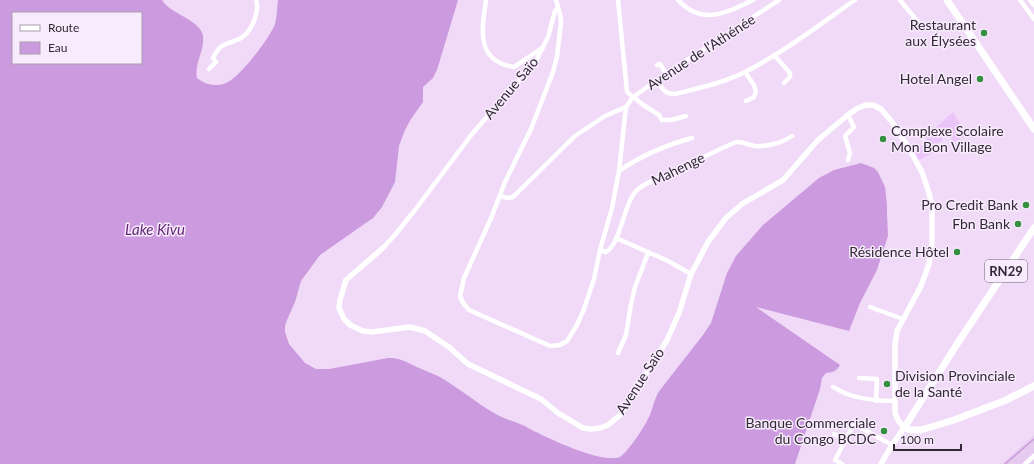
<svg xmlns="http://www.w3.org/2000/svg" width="1034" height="464" font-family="Lato,sans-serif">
<rect width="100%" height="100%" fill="#f0daf8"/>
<path fill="#e5cbef" d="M1034,435V464H1002Z"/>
<path fill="#ebc5f9" d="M953,112L967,136L954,142L947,132L941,136L943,141L931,146L933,153L917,161L913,150L928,143L924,135L934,129Z"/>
<path fill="#cc9ade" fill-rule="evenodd" d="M0,0H162C170,14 201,20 203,36C205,50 194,64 197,78C205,85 217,87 226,83C239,78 270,38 275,24C277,17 277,8 278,0H458L437,70L433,78L423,87V102L411,119L405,130L399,146L395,182L382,207L373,218L320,255L301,281L295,302L287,320L285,326V332L289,344L305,363L316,369H329L388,358C400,357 408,363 419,368C425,371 432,373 438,376C458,387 475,402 494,413C505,420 519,422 530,429C548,438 601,464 620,457C629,451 648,422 651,412C654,404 655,397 660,390L703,335L711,323L727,273L736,256L749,241L763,225L819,178L834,170L861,163L874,168L878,172L885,187L887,204V213L888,236L877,270L860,303L849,331L756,307L840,365C836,372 833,372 826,373L822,378L820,389L795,464H0ZM13,13H141V63H13Z"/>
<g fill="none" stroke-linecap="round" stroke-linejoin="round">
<path stroke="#cc9ade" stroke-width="1.5" d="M1005,464L1034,439"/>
<g stroke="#fff" stroke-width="4.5">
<path d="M486,0C482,29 475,61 514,67L542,48"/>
<path d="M556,0L560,14L561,22L557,57L553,72L531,129L505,182L492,216L464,278L460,296L463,303L469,310L550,346L560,345L567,341L577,325L584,309L594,279L600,250L612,208L619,171L626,107L633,97L666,74L779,0"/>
<path d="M618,0L627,92L642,104L659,115L662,120H671L686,116"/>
<path d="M678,0C702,26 726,13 753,0"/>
<path d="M900,0L923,28"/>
<path d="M1020,0L1034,19"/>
<path d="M1030,0L1034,5"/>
<path d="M774,55L790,73V77L784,83"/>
<path d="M657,65L660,64L666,74"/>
<path d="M209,69L216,62L213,58C222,38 233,46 245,35C253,27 260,10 256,0"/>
<path d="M745,72L754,85L756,92L754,97L746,101"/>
<path d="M657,81C663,89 664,94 675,94C699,88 723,83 745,72C784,52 819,25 855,0"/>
<path d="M848,160L850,153L845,136L854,127L848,115"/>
<path d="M619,171C642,155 666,145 692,138"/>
<path d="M500,196L508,198L513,197L575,136L605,116L626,107"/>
<path d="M616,238L668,261L691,274"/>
<path d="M384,247L394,236L415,210L472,134L536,61L548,37L555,11L558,8"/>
<path d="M600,250L606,252C621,244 623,204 637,190C647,181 661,178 673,172C694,162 715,151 736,142C743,141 748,145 755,146C766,147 782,143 792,136"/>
<path d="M870,307L903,319"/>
<path d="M618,353L626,335L631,304L635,287L648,253"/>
<path d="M859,378L877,379L876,401"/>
<path d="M833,387C837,389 842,392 847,394C860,399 881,401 895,401"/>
<path d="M834,434L846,440"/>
<path d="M842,464L835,460L854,424L892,445"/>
<path d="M1025,464L1034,456"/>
</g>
<path stroke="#fff" stroke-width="5.5" d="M384,247L346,280L340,300L339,308L344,319L350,325L363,331L372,332L410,327L425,331L449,347L468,364L541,399L558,413L583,428L591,429L600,428L608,425L620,415L667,340L679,313L691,274L708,242L726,218L742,204L783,180L818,140L849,114L858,108L866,105H873L881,109L892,122L907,145L922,172L929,193L932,206V243L929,264L921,286L897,331L895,344V413L898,420L904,428L892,445L881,464"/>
<g stroke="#fff" stroke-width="7">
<path d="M947,0L1034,129"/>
<path d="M1034,228L959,341L904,428L911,430H921L954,420L1004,401L1034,386"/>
</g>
</g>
<g fill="#348f3f" stroke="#f8ebfd" stroke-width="1.5">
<circle cx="984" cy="33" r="4"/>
<circle cx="980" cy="79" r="4"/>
<circle cx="883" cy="139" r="4"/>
<circle cx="1026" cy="205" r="4"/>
<circle cx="1018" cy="224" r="4"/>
<circle cx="957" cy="252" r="4"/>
<circle cx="887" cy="384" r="4"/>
<circle cx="884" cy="431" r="4"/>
</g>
<g text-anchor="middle" stroke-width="3" stroke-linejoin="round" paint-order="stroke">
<rect fill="#f8ebfd" stroke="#6d6370" stroke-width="1" x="985" y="260" width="42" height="22" rx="3"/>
<g font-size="13" font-weight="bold" fill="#312934">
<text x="1006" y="276">RN29</text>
</g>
<g font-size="14" fill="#312934" stroke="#f8ebfd" text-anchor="end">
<text x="976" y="30">Restaurant<tspan x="976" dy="16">aux Élysées</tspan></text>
<text x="972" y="84">Hotel Angel</text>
<text x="891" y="136" text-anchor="start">Complexe Scolaire<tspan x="891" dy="16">Mon Bon Village</tspan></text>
<text x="1018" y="210">Pro Credit Bank</text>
<text x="1010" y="229">Fbn Bank</text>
<text x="949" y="257">Résidence Hôtel</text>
<text x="895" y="381" text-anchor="start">Division Provinciale<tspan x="895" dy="16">de la Santé</tspan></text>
<text x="876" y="428">Banque Commerciale<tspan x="876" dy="16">du Congo BCDC</tspan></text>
</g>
<g font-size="14" fill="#312934" stroke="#f8ebfd">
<text transform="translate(701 52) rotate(-33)" y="5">Avenue de l'Athénée</text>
<text transform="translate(511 88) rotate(-50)" y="5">Avenue Saïo</text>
<text transform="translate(678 169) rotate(-26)" y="5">Mahenge</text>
<text transform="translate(640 381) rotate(-57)" y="5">Avenue Saïo</text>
</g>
<g font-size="15" font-style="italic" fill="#642878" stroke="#f8ebfd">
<text x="155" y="235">Lake Kivu</text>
</g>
</g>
<rect x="12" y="12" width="130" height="52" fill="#f8ebfd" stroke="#a89dad"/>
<rect x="20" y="25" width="20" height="6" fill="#ffffff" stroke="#a89dad"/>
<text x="48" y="32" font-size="12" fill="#312934">Route</text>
<rect x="20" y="42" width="20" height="12" fill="#cc9ade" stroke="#a89dad"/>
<text x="48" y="52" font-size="12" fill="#312934">Eau</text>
<path d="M894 444v6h67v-6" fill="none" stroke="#312934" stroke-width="2"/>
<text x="900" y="444" font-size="12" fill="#312934" stroke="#f8ebfd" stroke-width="3" paint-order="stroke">100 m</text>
</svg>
